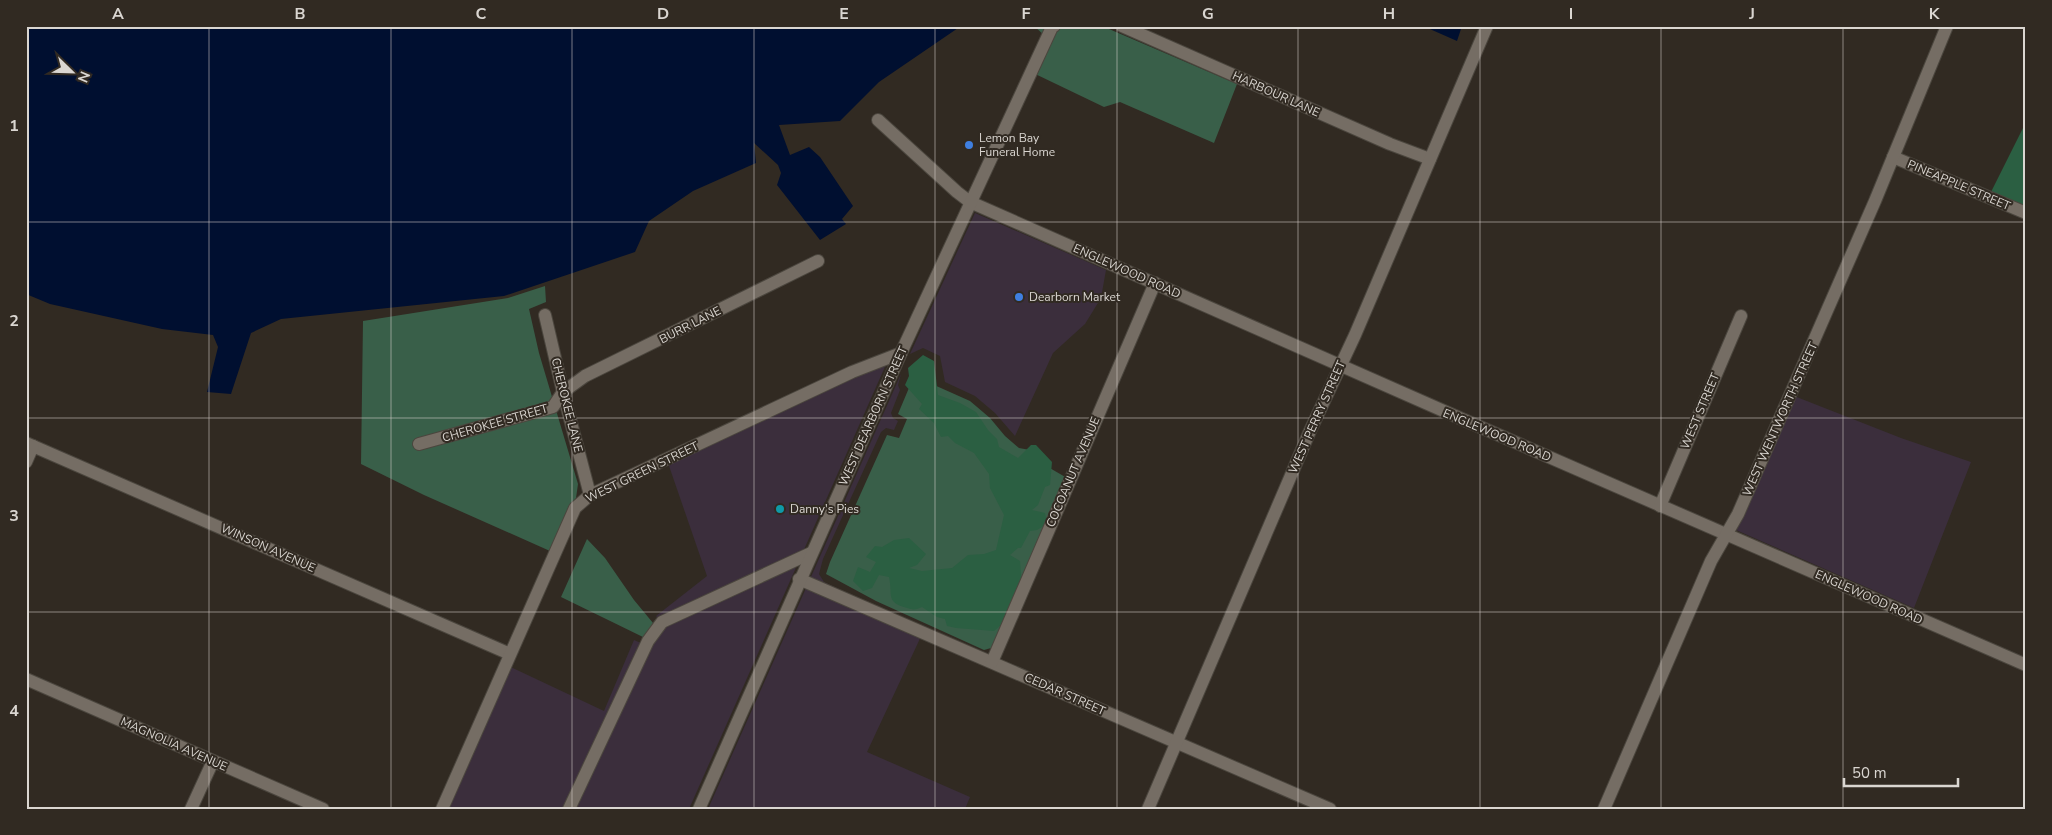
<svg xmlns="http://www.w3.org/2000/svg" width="2052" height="835" font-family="'Nunito Sans',sans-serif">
<rect width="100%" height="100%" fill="#312a22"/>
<g fill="#3b2e3c">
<path d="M975,213L1106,270L1101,298L1085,324L1053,353L1015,436L995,413L975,396L945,382L940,356L923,348L910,354Z"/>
<path d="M888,360L689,809H437L502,663L604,711L634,640L643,644L660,621L656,616L707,576L668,463Z"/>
<path d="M901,374L898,385L900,390L891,413L893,418L898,421L894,430L886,428L881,432L823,559L819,574L824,582L924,630L867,752L970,797L965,809H708Z"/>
<path d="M1789,394L1901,438L1971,462L1914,608L1729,527Z"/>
</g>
<g fill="#395f49">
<path d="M1034,26H1110L1109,29L1237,84L1214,143L1120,102L1104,107L1029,71L1044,35Z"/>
<path d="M545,286L546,302L529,309L539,353L578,484L576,498L550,551L424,495L361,464L363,321L508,298Z"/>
<path d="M914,376L970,401L990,418L1005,436L1019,448L1030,450L1048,467L1067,478L996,643L991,648L984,650L876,601L826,574L830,562L887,435L899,438L907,419L898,414Z"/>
<path d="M587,539L605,558L634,600L653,623L645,638L561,597Z"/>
</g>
<g fill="#2b5f42">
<path d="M2026,122V209L1990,194Z"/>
<path d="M923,355L934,361L938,395L960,403L976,412L988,430L997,439L999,447L1018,458L1031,445H1036L1052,462L1050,485L1045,487L1038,505L1032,510L1045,513L1047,524L1037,530L1030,531L1021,548H1018L1010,555L1020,561L1022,588L1008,619L994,631L956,628L947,626L945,619L937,617L922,607C916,610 913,610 907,608C885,602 893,595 889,577L879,575L872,588L863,591L853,581L858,567L870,572L876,562L866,557L875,546L882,547L894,540L909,538L926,554L917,565L909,568L922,571L952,568L968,555L984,554L996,550L1004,515L990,488L989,474L974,453L955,443L948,436L941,437L934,423L919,409L922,404L905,385L909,376L908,368Z"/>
</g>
<g fill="#000f30">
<path d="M26,26H961L879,82L840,121L779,125L790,155L809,147L820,157L853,206L842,219L846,224L820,240L777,185L781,173L778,165L754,143L756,163L693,191L649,221L635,252L504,296L281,319L251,333L231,394L207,392L218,347L213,335L162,329L50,304L26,294Z"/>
<path d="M1423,26H1462L1457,41Z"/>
</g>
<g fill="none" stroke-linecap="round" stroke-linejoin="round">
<g stroke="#4b463e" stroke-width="14">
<g id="minor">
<path d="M1122,26L1390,144L1430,159"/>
<path d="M878,120L957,192L970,202L1471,423L2026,665"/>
<path d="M1893,157L2026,213"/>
<path d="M545,315L563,392L590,495"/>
<path d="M26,443L510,654"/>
<path d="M419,444L553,407L563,392L585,376L818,261"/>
<path d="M26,462L33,446"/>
<path d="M1660,506L1741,316"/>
<path d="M799,579L1330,809"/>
<path d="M992,662L1155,283"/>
<path d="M26,679L323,809"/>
<path d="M191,809L213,761"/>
<path d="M442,809L575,508L590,495L852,372L901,353"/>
<path d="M569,809L648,641L662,622L811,553"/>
<path d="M699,809L901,353L1052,27L1054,26"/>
<path d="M1148,809L1310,431L1355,335L1487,26"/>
<path d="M1604,809L1711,561L1738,514L1875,201L1947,26"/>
</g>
</g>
<use href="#minor" stroke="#756d64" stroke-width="12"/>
</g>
<path fill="none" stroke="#dad6d1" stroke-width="1" stroke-opacity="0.55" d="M209,26V809M391,26V809M572,26V809M754,26V809M935,26V809M1117,26V809M1298,26V809M1480,26V809M1661,26V809M1843,26V809M26,222H2026M26,418H2026M26,612H2026"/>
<g fill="#3f7fe0" stroke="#312a22" stroke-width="2">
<circle cx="969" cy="145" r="5"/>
<circle cx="1019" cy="297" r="5"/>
</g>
<circle fill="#0f9aa8" stroke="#312a22" stroke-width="2" cx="780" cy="509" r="5"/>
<g text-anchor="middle" stroke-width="4" stroke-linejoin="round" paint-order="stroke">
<g font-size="12" fill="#dad6d1" stroke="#312a22">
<text transform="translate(1276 94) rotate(24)" y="4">HARBOUR LANE</text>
<text transform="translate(1959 185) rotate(23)" y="4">PINEAPPLE STREET</text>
<text transform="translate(1127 271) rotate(24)" y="4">ENGLEWOOD ROAD</text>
<text transform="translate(690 325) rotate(-27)" y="4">BURR LANE</text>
<text transform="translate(567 405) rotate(76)" y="4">CHEROKEE LANE</text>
<text transform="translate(1700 411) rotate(-67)" y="4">WEST STREET</text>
<text transform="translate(873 416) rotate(-66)" y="4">WEST DEARBORN STREET</text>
<text transform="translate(1317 417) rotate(-66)" y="4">WEST PERRY STREET</text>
<text transform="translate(1780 419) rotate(-66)" y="4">WEST WENTWORTH STREET</text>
<text transform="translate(495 423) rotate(-16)" y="4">CHEROKEE STREET</text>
<text transform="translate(1497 435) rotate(23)" y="4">ENGLEWOOD ROAD</text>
<text transform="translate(642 472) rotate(-26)" y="4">WEST GREEN STREET</text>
<text transform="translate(1073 472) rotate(-67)" y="4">COCOANUT AVENUE</text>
<text transform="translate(268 548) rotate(24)" y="4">WINSON AVENUE</text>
<text transform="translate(1869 597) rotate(24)" y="4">ENGLEWOOD ROAD</text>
<text transform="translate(1065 694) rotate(24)" y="4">CEDAR STREET</text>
<text transform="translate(174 744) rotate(24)" y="4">MAGNOLIA AVENUE</text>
</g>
<g font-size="12" fill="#dad6d1" stroke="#312a22" text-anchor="start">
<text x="979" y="142">Lemon Bay<tspan x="979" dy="14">Funeral Home</tspan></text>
<text x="1029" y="301">Dearborn Market</text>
<text x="790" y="513">Danny's Pies</text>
</g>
</g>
<rect width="2052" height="835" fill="none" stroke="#312a22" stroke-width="55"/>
<g transform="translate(72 72) rotate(113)" stroke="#312a22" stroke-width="4" paint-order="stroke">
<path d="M0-4L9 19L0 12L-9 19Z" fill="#dad6d1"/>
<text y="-8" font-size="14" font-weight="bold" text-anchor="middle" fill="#dad6d1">N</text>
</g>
<path d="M1844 778v8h114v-8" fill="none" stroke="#dad6d1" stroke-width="2.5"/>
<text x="1852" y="778" font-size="15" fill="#dad6d1" stroke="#312a22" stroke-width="4" paint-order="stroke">50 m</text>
<rect x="28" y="28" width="1996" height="780" fill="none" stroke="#dad6d1" stroke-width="2"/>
<g font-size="16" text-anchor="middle" font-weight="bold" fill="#dad6d1">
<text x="118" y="19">A</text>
<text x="300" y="19">B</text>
<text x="481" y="19">C</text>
<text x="663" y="19">D</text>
<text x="844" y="19">E</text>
<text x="1026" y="19">F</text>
<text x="1208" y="19">G</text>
<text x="1389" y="19">H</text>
<text x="1571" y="19">I</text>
<text x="1752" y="19">J</text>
<text x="1934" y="19">K</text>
<text x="14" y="131">1</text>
<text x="14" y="326">2</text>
<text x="14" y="521">3</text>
<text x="14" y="716">4</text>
</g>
</svg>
